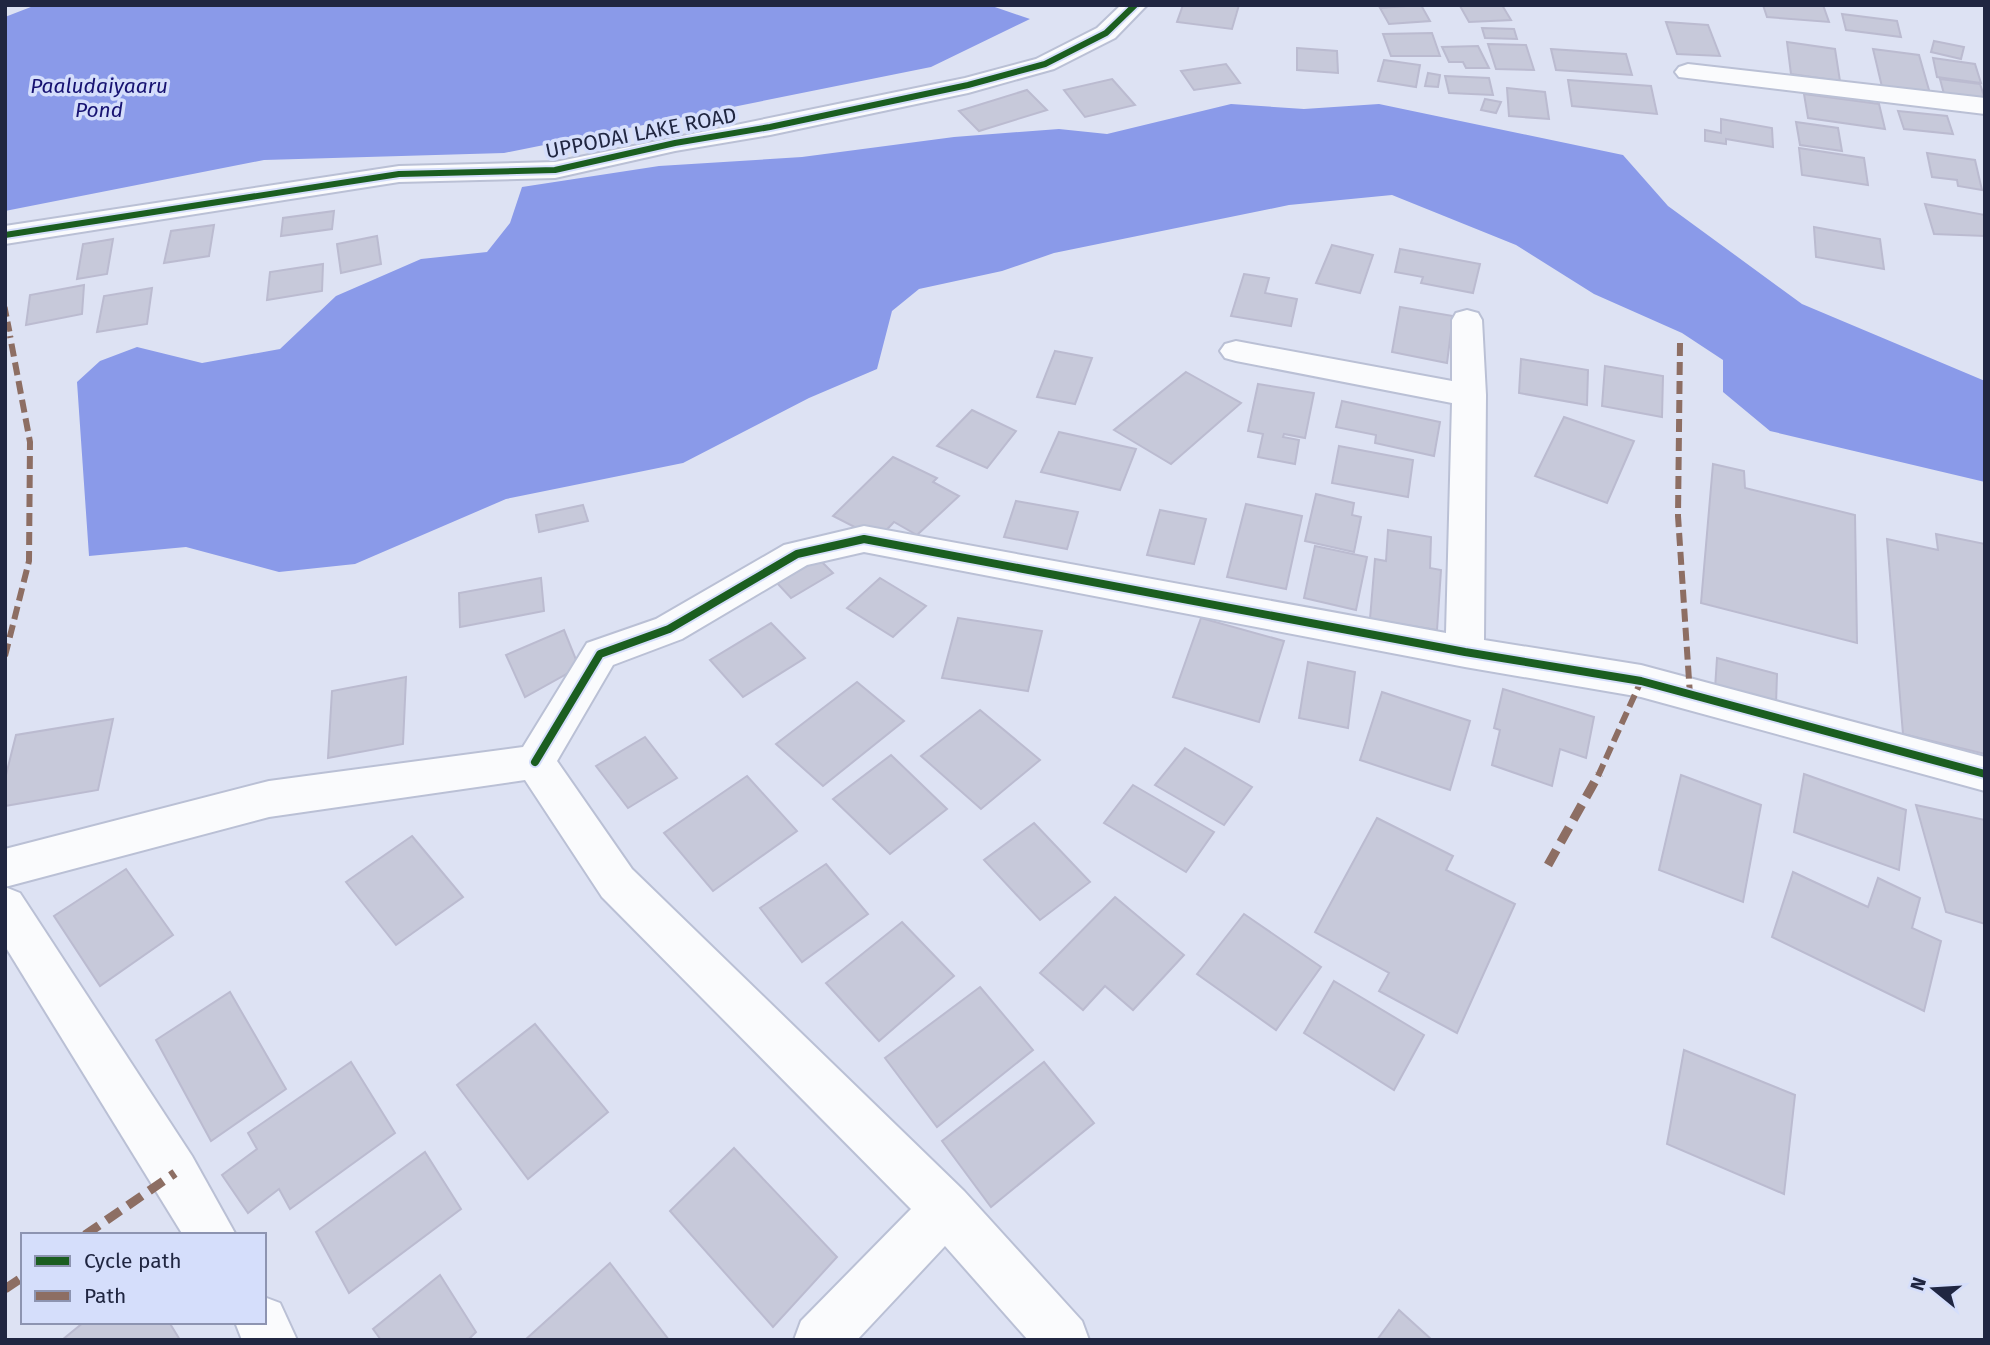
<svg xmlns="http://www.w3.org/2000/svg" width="1990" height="1345" font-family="'Fira Sans',sans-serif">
<rect width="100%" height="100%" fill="#dde2f3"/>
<g fill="#8a9ae9">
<path d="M36,5H989L1030,19L931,67L504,153L264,160L5,211V17Z"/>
<path d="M1231,104L1304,109L1379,104L1623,155L1668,206L1802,304L1985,381V482L1770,431L1723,392V360L1682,333L1594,294L1516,245L1392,195L1289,205L1054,253L1002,271L919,289L892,311L877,369L809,398L683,463L506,499L355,564L279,572L186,547L89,556L77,382L100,361L137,347L202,363L280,349L336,296L421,259L487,252L510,223L522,187L659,166L802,157L954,137L1059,129L1107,134Z"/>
</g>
<g fill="#c7c9da" stroke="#bbbbd0" stroke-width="2">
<path d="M1183,5H1239L1232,29L1177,22Z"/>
<path d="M1421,5L1430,21L1389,24L1380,8Z"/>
<path d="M1502,5L1511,20L1469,22L1460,6Z"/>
<path d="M1763,5H1823L1829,22L1767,17Z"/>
<path d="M1842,14L1897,21L1901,37L1846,30Z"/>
<path d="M1666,22L1708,25L1720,56L1677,54Z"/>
<path d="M1482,28L1514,29L1517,39L1485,38Z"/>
<path d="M1432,33L1440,56H1391L1383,34Z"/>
<path d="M1934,41L1964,47L1961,59L1931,52Z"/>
<path d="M1787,42L1835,49L1840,81L1791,74Z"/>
<path d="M1488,44L1526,45L1534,70L1496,69Z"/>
<path d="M1478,46L1489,68H1466L1463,62H1449L1442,47Z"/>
<path d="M1297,48L1337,51L1338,73L1297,70Z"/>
<path d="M1551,49L1626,54L1632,75L1556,70Z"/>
<path d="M1873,49L1919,55L1931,97L1883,91Z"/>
<path d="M1933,58L1975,64L1981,83L1937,77Z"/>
<path d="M1384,60L1420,65L1416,87L1378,81Z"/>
<path d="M1226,64L1240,83L1194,90L1181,71Z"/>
<path d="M1428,73L1440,75L1438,87L1425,86Z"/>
<path d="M1445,76L1489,78L1493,95L1449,93Z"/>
<path d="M1112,79L1135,105L1085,117L1064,90Z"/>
<path d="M1940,79L1980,84L1985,99L1944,94Z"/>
<path d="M1568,80L1651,86L1657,114L1572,106Z"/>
<path d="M1507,88L1545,92L1549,119L1509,116Z"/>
<path d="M1027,90L1047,110L979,131L959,111Z"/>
<path d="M1804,94L1879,104L1885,129L1808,118Z"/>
<path d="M1485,99L1501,102L1496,113L1481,110Z"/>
<path d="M1898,111L1947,116L1953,134L1904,129Z"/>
<path d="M1721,119L1772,128L1773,147L1726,139V144L1705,141V130L1721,133Z"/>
<path d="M1796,122L1838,128L1842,151L1800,145Z"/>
<path d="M1799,148L1864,158L1868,185L1802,175Z"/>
<path d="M1927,153L1975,160L1982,190L1958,186L1957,180L1932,177Z"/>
<path d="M1925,204L1985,215V236L1934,234Z"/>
<path d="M334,211L332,229L281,236L283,218Z"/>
<path d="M214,225L209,256L164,263L171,231Z"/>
<path d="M1814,227L1880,239L1884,269L1816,257Z"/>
<path d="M377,236L381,264L341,273L337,244Z"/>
<path d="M113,239L107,274L77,279L83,244Z"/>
<path d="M1332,245L1373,255L1360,293L1316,283Z"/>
<path d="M1400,249L1480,264L1473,293L1421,283L1423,277L1395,272Z"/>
<path d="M323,264L322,291L267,300L270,272Z"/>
<path d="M1244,274L1269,278L1265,293L1297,299L1291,326L1231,316Z"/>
<path d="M84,285L82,314L26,325L30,295Z"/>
<path d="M152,288L147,324L97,332L104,296Z"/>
<path d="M1400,307L1453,316L1447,363L1392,352Z"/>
<path d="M1055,351L1092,358L1075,404L1037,397Z"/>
<path d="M1521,359L1588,370L1587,405L1519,393Z"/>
<path d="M1605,366L1663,376L1662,417L1602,406Z"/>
<path d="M1186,372L1241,403L1171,464L1114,430Z"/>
<path d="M1258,384L1314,393L1305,438L1284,434L1283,437L1299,440L1295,464L1258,457L1263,434L1248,431Z"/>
<path d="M1342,401L1440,422L1434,456L1375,443L1376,435L1336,427Z"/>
<path d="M972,410L1016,431L987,468L937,446Z"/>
<path d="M1564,417L1634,441L1607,503L1535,476Z"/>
<path d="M1059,432L1136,449L1120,490L1041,472Z"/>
<path d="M1339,446L1413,460L1408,497L1332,483Z"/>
<path d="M893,457L937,478L933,482L959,496L917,535L894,522L878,539L833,516Z"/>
<path d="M1713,464L1744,471L1745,488L1855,515L1857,643L1701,603Z"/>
<path d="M1316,494L1354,503L1352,515L1361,517L1354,552L1305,541Z"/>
<path d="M1016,501L1078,512L1067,549L1004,537Z"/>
<path d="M1246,504L1302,516L1286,589L1227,577Z"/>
<path d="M583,505L588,521L539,532L536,515Z"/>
<path d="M1160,510L1206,519L1194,564L1147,555Z"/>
<path d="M1388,530L1431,537L1430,568L1441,570L1437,630L1370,619L1375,559L1386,561Z"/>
<path d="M1936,534L1985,544V754L1903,734L1887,539L1938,550Z"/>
<path d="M1315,546L1367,557L1356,610L1304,598Z"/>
<path d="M819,559L833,573L791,598L777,583Z"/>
<path d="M541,578L544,611L460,627L459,593Z"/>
<path d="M880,578L926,606L893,637L847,608Z"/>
<path d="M958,618L1042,631L1028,691L942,678Z"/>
<path d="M1201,618L1284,641L1259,722L1173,697Z"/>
<path d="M771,623L805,658L743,697L710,660Z"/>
<path d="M564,630L579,667L525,697L506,655Z"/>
<path d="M1717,658L1777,674L1776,705L1715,689Z"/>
<path d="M1308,662L1355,672L1348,728L1299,718Z"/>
<path d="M406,677L403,744L328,758L332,691Z"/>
<path d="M857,682L904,721L823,786L776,744Z"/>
<path d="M1503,689L1594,717L1586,758L1560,749L1552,786L1492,765L1500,730L1494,728Z"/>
<path d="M1382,692L1470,721L1450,790L1360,760Z"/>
<path d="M980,710L1040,760L981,809L921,756Z"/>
<path d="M113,719L98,790L5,806V779L16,735Z"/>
<path d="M645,737L677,778L628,808L596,766Z"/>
<path d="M1185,748L1252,787L1224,825L1155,785Z"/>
<path d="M891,755L947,809L890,854L833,799Z"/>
<path d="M1804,774L1906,810L1899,870L1794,832Z"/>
<path d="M1681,775L1761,805L1743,902L1659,870Z"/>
<path d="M747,776L797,831L713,891L664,833Z"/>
<path d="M1133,785L1214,832L1186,872L1104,823Z"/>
<path d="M1916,805L1985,820V924L1946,912Z"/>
<path d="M1377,818L1453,856L1446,870L1515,904L1457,1033L1379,991L1389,973L1315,932Z"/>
<path d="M1034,823L1090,882L1040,920L984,860Z"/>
<path d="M412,836L463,897L396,945L346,882Z"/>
<path d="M826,864L868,914L802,962L760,908Z"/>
<path d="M126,869L173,935L100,986L54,916Z"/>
<path d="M1793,872L1868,907L1878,878L1920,898L1912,928L1941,941L1924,1011L1772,937Z"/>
<path d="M1115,897L1184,955L1133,1010L1105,986L1083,1010L1040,973Z"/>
<path d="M1244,914L1321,967L1276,1030L1197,974Z"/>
<path d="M902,922L954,976L879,1041L826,983Z"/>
<path d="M1334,981L1424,1035L1394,1090L1304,1033Z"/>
<path d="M980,987L1033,1050L937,1127L885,1058Z"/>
<path d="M230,992L286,1089L211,1141L156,1040Z"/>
<path d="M535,1024L608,1112L528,1179L457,1085Z"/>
<path d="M1684,1050L1795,1095L1784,1194L1667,1144Z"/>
<path d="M351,1062L395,1133L290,1209L279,1189L248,1213L222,1175L257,1149L248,1133Z"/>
<path d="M1044,1062L1094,1123L991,1207L942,1141Z"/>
<path d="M734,1148L837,1257L773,1327L670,1211Z"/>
<path d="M425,1152L461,1209L349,1293L316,1232Z"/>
<path d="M610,1263L669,1340H525Z"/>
<path d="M440,1275L476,1332L468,1340H381L373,1329Z"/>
<path d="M1399,1310L1432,1340H1377Z"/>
<path d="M84,1322H169L180,1340H62Z"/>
</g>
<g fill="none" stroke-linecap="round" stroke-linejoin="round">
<g stroke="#bac0d5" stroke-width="4">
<g id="minor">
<path d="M1688,64L1985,98V114L1679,77L1675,72L1679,67Z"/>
<path d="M1467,310L1478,313L1482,320L1486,395L1484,640L1641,665L1985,757V791L1641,697L1465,667L864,552L807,565L682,639L613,665L557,761L632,869L964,1191L1082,1321L1089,1340H1028L945,1246L857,1340H794L801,1321L911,1209L602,897L525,780L269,817L5,887V849L269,781L523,747L587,643L656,619L784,545L864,526L1446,633L1452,403L1236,361L1225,358L1220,351L1225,344L1236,341L1452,381V320L1456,313Z"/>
<path d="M5,887L20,893L192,1156L236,1235H183L5,946Z"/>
<path d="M264,1297L280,1303L297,1340H242L235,1322H264Z"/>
</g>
</g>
<g stroke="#bac0d5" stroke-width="4">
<path id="tertiary" d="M1121,5H1147L1115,38L1054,69L968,93L770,135L675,151L555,178L399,182L5,244V226L399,166L555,162L965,78L1036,59L1097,28Z"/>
</g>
<use href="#minor" fill="#fafbfd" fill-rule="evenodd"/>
<use href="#tertiary" fill="#fafbfd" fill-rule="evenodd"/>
<path stroke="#8d6e63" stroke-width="5" stroke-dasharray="10 5" stroke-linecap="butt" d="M5,307L11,337"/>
<g stroke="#8d6e63" stroke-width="6" stroke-dasharray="13 6" stroke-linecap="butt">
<path d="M1680,343L1678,516L1690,695"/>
<path d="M5,656L29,561L30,442L10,336"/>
<path d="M1598,776L1641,681"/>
</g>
<g stroke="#8d6e63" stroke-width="9" stroke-dasharray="17 9" stroke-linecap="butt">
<path d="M1548,865L1599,774"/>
<path d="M85,1235L175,1173"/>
<path d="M5,1289L23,1277"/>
</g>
<g stroke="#d5defb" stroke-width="10">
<path id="cycleway-far1" d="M5,235L399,174L555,170L675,143L770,127L968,85L1045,64L1106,33L1135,5"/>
</g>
<g stroke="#d5defb" stroke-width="12">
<path id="cycleway" d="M535,762L600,654L669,629L797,554L864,539L1465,652L1641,681L1985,774"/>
</g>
<use href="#cycleway-far1" stroke="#1b5e20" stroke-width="6"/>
<use href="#cycleway" stroke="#1b5e20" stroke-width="8"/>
</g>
<g text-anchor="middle" stroke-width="7" stroke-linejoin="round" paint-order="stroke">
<g font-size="21" font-style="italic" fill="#171372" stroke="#d5defb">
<text x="99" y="93">Paaludaiyaaru<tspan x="99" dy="24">Pond</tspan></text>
</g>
<g font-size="21" fill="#202641" stroke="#d5defb">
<text transform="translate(641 133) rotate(-11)" y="7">UPPODAI LAKE ROAD</text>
</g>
</g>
<rect width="1990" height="1345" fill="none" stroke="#202641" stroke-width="14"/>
<rect x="21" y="1233" width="245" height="91" fill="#d5defb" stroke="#8d94b1" stroke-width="2"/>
<rect x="35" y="1256" width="35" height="10" fill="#1b5e20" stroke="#8d94b1" stroke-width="2"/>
<text x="84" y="1268" font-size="21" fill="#202641">Cycle path</text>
<rect x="35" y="1291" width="35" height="10" fill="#8d6e63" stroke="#8d94b1" stroke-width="2"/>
<text x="84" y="1303" font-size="21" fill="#202641">Path</text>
<g transform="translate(1934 1289) rotate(288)" stroke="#d5defb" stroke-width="5" paint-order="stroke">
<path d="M0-5L12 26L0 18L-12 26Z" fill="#202641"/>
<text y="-10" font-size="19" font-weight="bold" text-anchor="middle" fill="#202641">N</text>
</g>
</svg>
